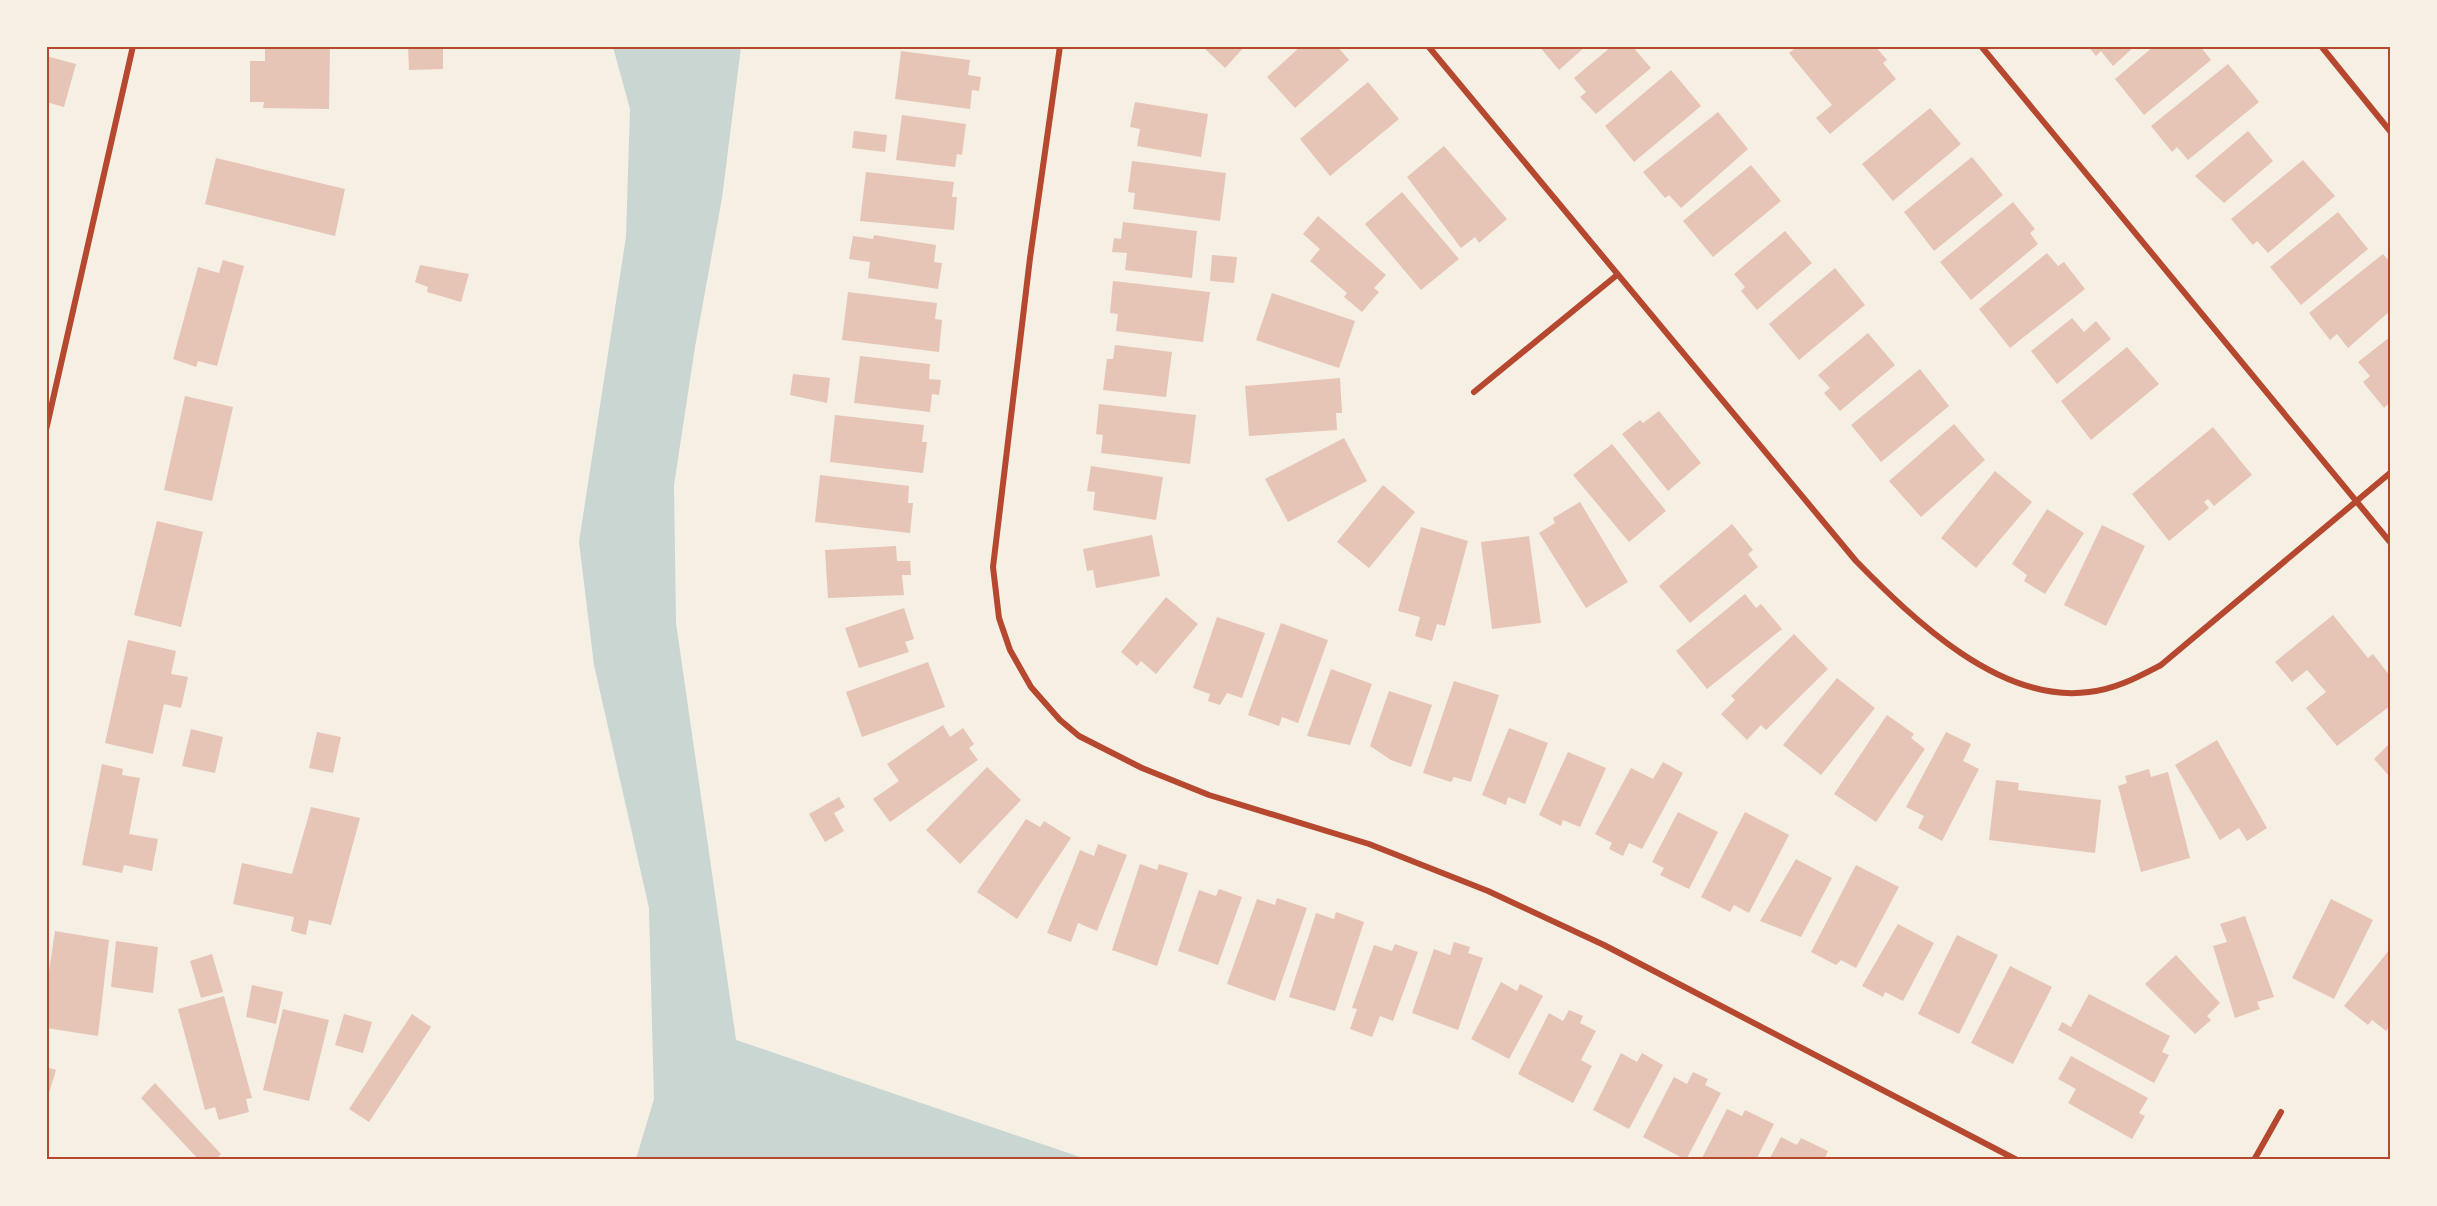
<svg xmlns="http://www.w3.org/2000/svg" width="2437" height="1206" font-family="Poppins,sans-serif">
<rect width="100%" height="100%" fill="#f6efe4"/>
<path fill="#c9d6d2" d="M613,47H741L722,198L695,347L674,485L676,623L736,1040L1086,1159H636L654,1099L649,908L594,665L579,542L626,237L630,109Z"/>
<g fill="#e6c5b7">
<path d="M265,46H330L329,109L263,108L264,102H250V61H265Z"/>
<path d="M408,46H443V69L409,70Z"/>
<path d="M1202,46H1245L1225,68Z"/>
<path d="M1301,46H1337L1349,60L1295,108L1267,77Z"/>
<path d="M1539,46H1586L1559,70Z"/>
<path d="M1612,46H1632L1651,68L1596,114L1580,97L1586,92L1574,78Z"/>
<path d="M1798,46H1875L1887,60L1883,63L1896,79L1830,134L1816,118L1832,105L1789,53Z"/>
<path d="M2088,46H2135L2113,66L2101,51L2096,56Z"/>
<path d="M2154,46H2200L2211,60L2144,115L2115,79Z"/>
<path d="M901,51L970,60L968,75L981,77L979,91L972,90L970,109L895,99Z"/>
<path d="M46,56L76,64L64,107L46,102Z"/>
<path d="M2228,64L2259,102L2188,160L2177,147L2172,152L2151,126Z"/>
<path d="M1671,70L1701,106L1634,162L1605,126Z"/>
<path d="M1368,82L1399,119L1330,176L1300,139Z"/>
<path d="M1135,102L1208,114L1201,157L1137,146L1140,129L1130,127Z"/>
<path d="M1930,108L1961,144L1893,201L1862,164Z"/>
<path d="M1718,112L1748,149L1681,208L1669,195L1665,198L1643,172Z"/>
<path d="M902,115L966,124L962,155L957,154L955,167L896,160Z"/>
<path d="M854,131L887,135L885,152L852,148Z"/>
<path d="M2248,131L2273,161L2224,203L2195,176Z"/>
<path d="M1444,146L1507,219L1479,243L1475,237L1461,248L1407,177Z"/>
<path d="M1972,157L2003,195L1934,251L1904,212Z"/>
<path d="M216,158L345,189L335,236L205,204Z"/>
<path d="M2303,160L2335,196L2268,253L2257,241L2253,245L2231,219Z"/>
<path d="M1132,161L1226,173L1220,221L1133,209L1135,193L1128,192Z"/>
<path d="M1751,165L1781,201L1713,257L1683,221Z"/>
<path d="M866,172L954,182L952,197H957L954,230L860,221Z"/>
<path d="M1402,192L1459,259L1421,290L1365,224Z"/>
<path d="M2013,202L2035,229L2030,233L2038,244L1971,300L1940,262Z"/>
<path d="M2338,212L2368,249L2301,305L2270,267Z"/>
<path d="M1318,216L1386,275L1374,288L1379,292L1362,312L1344,297L1347,293L1310,261L1320,249L1303,234Z"/>
<path d="M1123,222L1197,231L1192,278L1125,270L1127,253L1112,252L1114,238L1121,239Z"/>
<path d="M1785,231L1812,263L1757,310L1741,291L1745,287L1734,274Z"/>
<path d="M874,235L936,245L934,262L942,263L938,289L868,278L870,262L849,259L853,236L873,239Z"/>
<path d="M2047,253L2058,266L2064,262L2085,289L2010,348L1979,309Z"/>
<path d="M2383,254L2390,262V311L2348,348L2337,334L2330,340L2309,313Z"/>
<path d="M1212,255L1237,257L1234,283L1210,281Z"/>
<path d="M223,260L244,266L217,366L198,361L196,367L173,359L198,267L219,273Z"/>
<path d="M420,265L469,274L461,302L427,292L428,287L415,282Z"/>
<path d="M1835,268L1865,305L1799,360L1769,324Z"/>
<path d="M1113,281L1210,292L1203,342L1116,331L1118,314L1110,313Z"/>
<path d="M848,292L937,303L935,319L942,320L939,352L842,340Z"/>
<path d="M1272,293L1355,321L1339,368L1256,340Z"/>
<path d="M2072,318L2084,332L2096,321L2111,339L2057,384L2031,351Z"/>
<path d="M1868,333L1895,365L1840,411L1824,393L1830,388L1818,375Z"/>
<path d="M2390,337V402L2384,408L2363,382L2370,376L2358,362Z"/>
<path d="M1115,345L1172,352L1166,397L1103,390L1107,359H1113Z"/>
<path d="M2127,347L2159,384L2091,440L2061,401Z"/>
<path d="M860,356L930,364L929,379L941,380L939,395L932,394L930,412L854,403Z"/>
<path d="M1920,369L1949,406L1881,462L1851,425Z"/>
<path d="M793,374L830,378L827,403L790,395Z"/>
<path d="M1340,378L1342,413H1336L1337,430L1249,436L1245,386Z"/>
<path d="M185,396L233,407L212,501L164,490Z"/>
<path d="M1099,404L1196,415L1190,464L1101,453L1103,435L1096,434Z"/>
<path d="M1659,411L1701,463L1668,491L1622,434L1640,420L1643,423Z"/>
<path d="M835,415L924,425L922,442H927L923,473L830,462Z"/>
<path d="M1954,424L1985,460L1921,517L1889,481Z"/>
<path d="M2213,427L2252,475L2214,506L2208,499L2204,502L2209,508L2169,541L2132,494Z"/>
<path d="M1344,438L1367,481L1288,522L1265,479Z"/>
<path d="M1612,444L1666,511L1629,542L1573,475Z"/>
<path d="M1091,466L1163,477L1156,520L1093,510L1095,492L1087,491Z"/>
<path d="M1995,471L2032,502L1976,568L1941,538Z"/>
<path d="M820,475L909,486L908,503H913L910,533L815,522Z"/>
<path d="M1383,485L1415,512L1369,568L1337,542Z"/>
<path d="M1580,502L1628,582L1586,608L1539,533L1555,523L1553,518Z"/>
<path d="M2047,509L2084,533L2045,594L2024,581L2027,575L2012,564Z"/>
<path d="M157,521L203,532L181,627L134,615Z"/>
<path d="M1732,524L1753,550L1748,554L1758,567L1690,623L1659,586Z"/>
<path d="M2102,525L2145,546L2106,626L2064,605Z"/>
<path d="M1421,527L1468,541L1445,626L1437,624L1432,641L1415,636L1420,617L1398,611Z"/>
<path d="M1152,535L1160,576L1096,588L1093,570L1087,571L1083,549Z"/>
<path d="M1529,536L1541,623L1492,629L1481,542Z"/>
<path d="M896,546L897,561H910L911,575H902L904,595L828,598L825,550Z"/>
<path d="M1745,594L1756,608L1761,604L1782,629L1707,689L1676,651Z"/>
<path d="M1166,597L1198,624L1156,674L1141,661L1137,666L1121,652Z"/>
<path d="M904,608L914,639L905,642L909,652L859,668L845,628Z"/>
<path d="M2333,615L2368,658L2373,654L2390,676V706L2337,746L2306,708L2326,692L2307,670L2292,682L2275,662Z"/>
<path d="M1217,617L1265,633L1242,698L1227,693L1220,705L1208,701L1210,694L1193,688Z"/>
<path d="M1281,623L1328,640L1298,723L1282,717L1279,726L1248,715Z"/>
<path d="M1794,634L1828,669L1766,730L1761,725L1747,740L1721,714L1735,700L1731,696Z"/>
<path d="M128,640L176,651L171,674L188,677L181,708L164,704L153,754L105,743Z"/>
<path d="M928,662L945,707L862,737L846,692Z"/>
<path d="M1331,669L1372,684L1350,745L1307,736Z"/>
<path d="M1837,678L1875,708L1821,775L1783,745Z"/>
<path d="M1454,681L1499,695L1471,782L1454,777L1451,782L1423,773Z"/>
<path d="M1389,691L1432,705L1411,767L1391,760L1370,746Z"/>
<path d="M1887,715L1914,734L1911,738L1925,749L1876,822L1834,794Z"/>
<path d="M943,725L950,737L963,728L974,744L969,748L978,760L890,822L873,799L899,781L887,764Z"/>
<path d="M1509,728L1548,743L1525,804L1508,797L1506,805L1482,795Z"/>
<path d="M191,729L223,737L215,773L182,766Z"/>
<path d="M317,732L341,737L333,773L309,768Z"/>
<path d="M1946,732L1971,744L1963,761L1979,769L1942,841L1918,828L1924,816L1906,807Z"/>
<path d="M2217,740L2267,828L2247,841L2239,828L2220,840L2175,765Z"/>
<path d="M2390,743V777L2374,759Z"/>
<path d="M1568,752L1606,768L1580,827L1563,820L1561,826L1539,815Z"/>
<path d="M1663,762L1683,773L1642,849L1629,843L1623,856L1609,849L1612,843L1595,834L1631,768L1653,779Z"/>
<path d="M102,764L123,769L122,775L140,778L129,834L158,839L152,871L124,865L122,873L82,865Z"/>
<path d="M987,767L1021,800L960,864L926,830Z"/>
<path d="M2149,769L2151,777L2168,772L2190,858L2141,872L2118,786L2127,783L2125,776Z"/>
<path d="M1996,780L2019,783L2018,790L2101,800L2095,853L1989,840Z"/>
<path d="M839,797L845,807L834,813L844,831L825,842L809,814Z"/>
<path d="M311,807L360,818L331,925L309,920L306,935L291,931L294,917L233,904L242,863L292,874Z"/>
<path d="M1678,812L1718,832L1689,889L1660,875L1664,868L1652,862Z"/>
<path d="M1745,812L1789,835L1749,913L1734,905L1730,912L1701,897Z"/>
<path d="M1026,819L1040,827L1044,821L1071,838L1017,919L977,892Z"/>
<path d="M1098,844L1127,855L1097,931L1078,923L1071,942L1047,933L1080,850L1094,856Z"/>
<path d="M1796,859L1832,878L1801,937L1760,921Z"/>
<path d="M1140,864L1157,870L1159,864L1188,873L1157,966L1112,950Z"/>
<path d="M1856,865L1899,887L1856,968L1841,960L1836,965L1811,952Z"/>
<path d="M1219,889L1242,897L1218,965L1178,951L1199,890L1216,896Z"/>
<path d="M1277,898L1307,908L1275,1001L1227,984L1257,899L1275,905Z"/>
<path d="M2331,899L2373,920L2334,999L2292,978Z"/>
<path d="M1336,912L1364,922L1335,1011L1289,997L1316,913L1334,919Z"/>
<path d="M2245,916L2274,997L2257,1002L2260,1009L2235,1018L2213,946L2227,942L2220,924Z"/>
<path d="M1898,924L1934,943L1903,1001L1885,992L1883,997L1862,986Z"/>
<path d="M55,931L109,940L98,1036L46,1028V991Z"/>
<path d="M1957,935L1998,955L1959,1034L1918,1014Z"/>
<path d="M116,941L158,947L153,993L111,987Z"/>
<path d="M1454,942L1470,947L1468,953L1483,958L1458,1030L1412,1013L1434,949L1450,955Z"/>
<path d="M1395,944L1418,952L1393,1021L1380,1016L1372,1037L1350,1029L1357,1009L1352,1008L1374,945L1392,951Z"/>
<path d="M2390,949V1025L2386,1031L2372,1020L2368,1025L2344,1006Z"/>
<path d="M212,954L223,992L201,998L190,961Z"/>
<path d="M2176,955L2220,1003L2207,1016L2211,1020L2195,1034L2145,984Z"/>
<path d="M2010,966L2052,987L2013,1064L1971,1043Z"/>
<path d="M1501,982L1517,991L1520,984L1543,996L1509,1059L1471,1039Z"/>
<path d="M252,985L283,992L276,1024L246,1017Z"/>
<path d="M2089,994L2170,1036L2162,1052L2169,1055L2154,1083L2058,1030L2062,1022L2071,1027Z"/>
<path d="M224,996L252,1098L246,1099L249,1112L219,1120L215,1107L205,1110L178,1009Z"/>
<path d="M283,1009L329,1020L309,1101L263,1090Z"/>
<path d="M1569,1010L1583,1016L1580,1023L1596,1031L1581,1060L1592,1066L1573,1103L1518,1074L1549,1013L1563,1021Z"/>
<path d="M344,1014L372,1022L363,1053L335,1045Z"/>
<path d="M412,1014L431,1027L369,1122L349,1109Z"/>
<path d="M1621,1053L1637,1062L1642,1053L1663,1065L1629,1129L1593,1110Z"/>
<path d="M2071,1056L2148,1098L2139,1113L2145,1116L2132,1139L2068,1103L2076,1089L2058,1079Z"/>
<path d="M46,1067L56,1070L47,1100H46Z"/>
<path d="M1693,1072L1708,1079L1705,1085L1721,1093L1686,1160L1643,1137L1674,1077L1687,1084Z"/>
<path d="M155,1083L221,1154L215,1160H199L141,1098Z"/>
<path d="M1727,1109L1742,1116L1745,1110L1774,1124L1756,1160H1701Z"/>
<path d="M1781,1137L1797,1145L1801,1138L1828,1151L1824,1160H1769Z"/>
</g>
<g fill="none" stroke-linecap="round" stroke-linejoin="round">
<g stroke="#b5482f" stroke-width="6">
<path d="M1060,46L1030,258L993,567L999,618L1010,650L1031,687L1060,720L1079,736L1142,768L1209,795L1369,844L1488,891L1604,945L2017,1160"/>
<path d="M1428,46L1856,561C1913,619 2000,704 2089,692C2116,689 2138,677 2161,665L2390,473"/>
<path d="M1981,46L2390,542"/>
<path d="M2321,46L2390,131"/>
<path d="M1474,392L1617,275"/>
<path d="M46,430L133,46"/>
<path d="M2254,1160L2281,1112"/>
</g>
</g>
<rect width="2437" height="1206" fill="none" stroke="#f6efe4" stroke-width="96"/>
<rect x="48" y="48" width="2341" height="1110" fill="none" stroke="#b5482f" stroke-width="2"/>
</svg>
